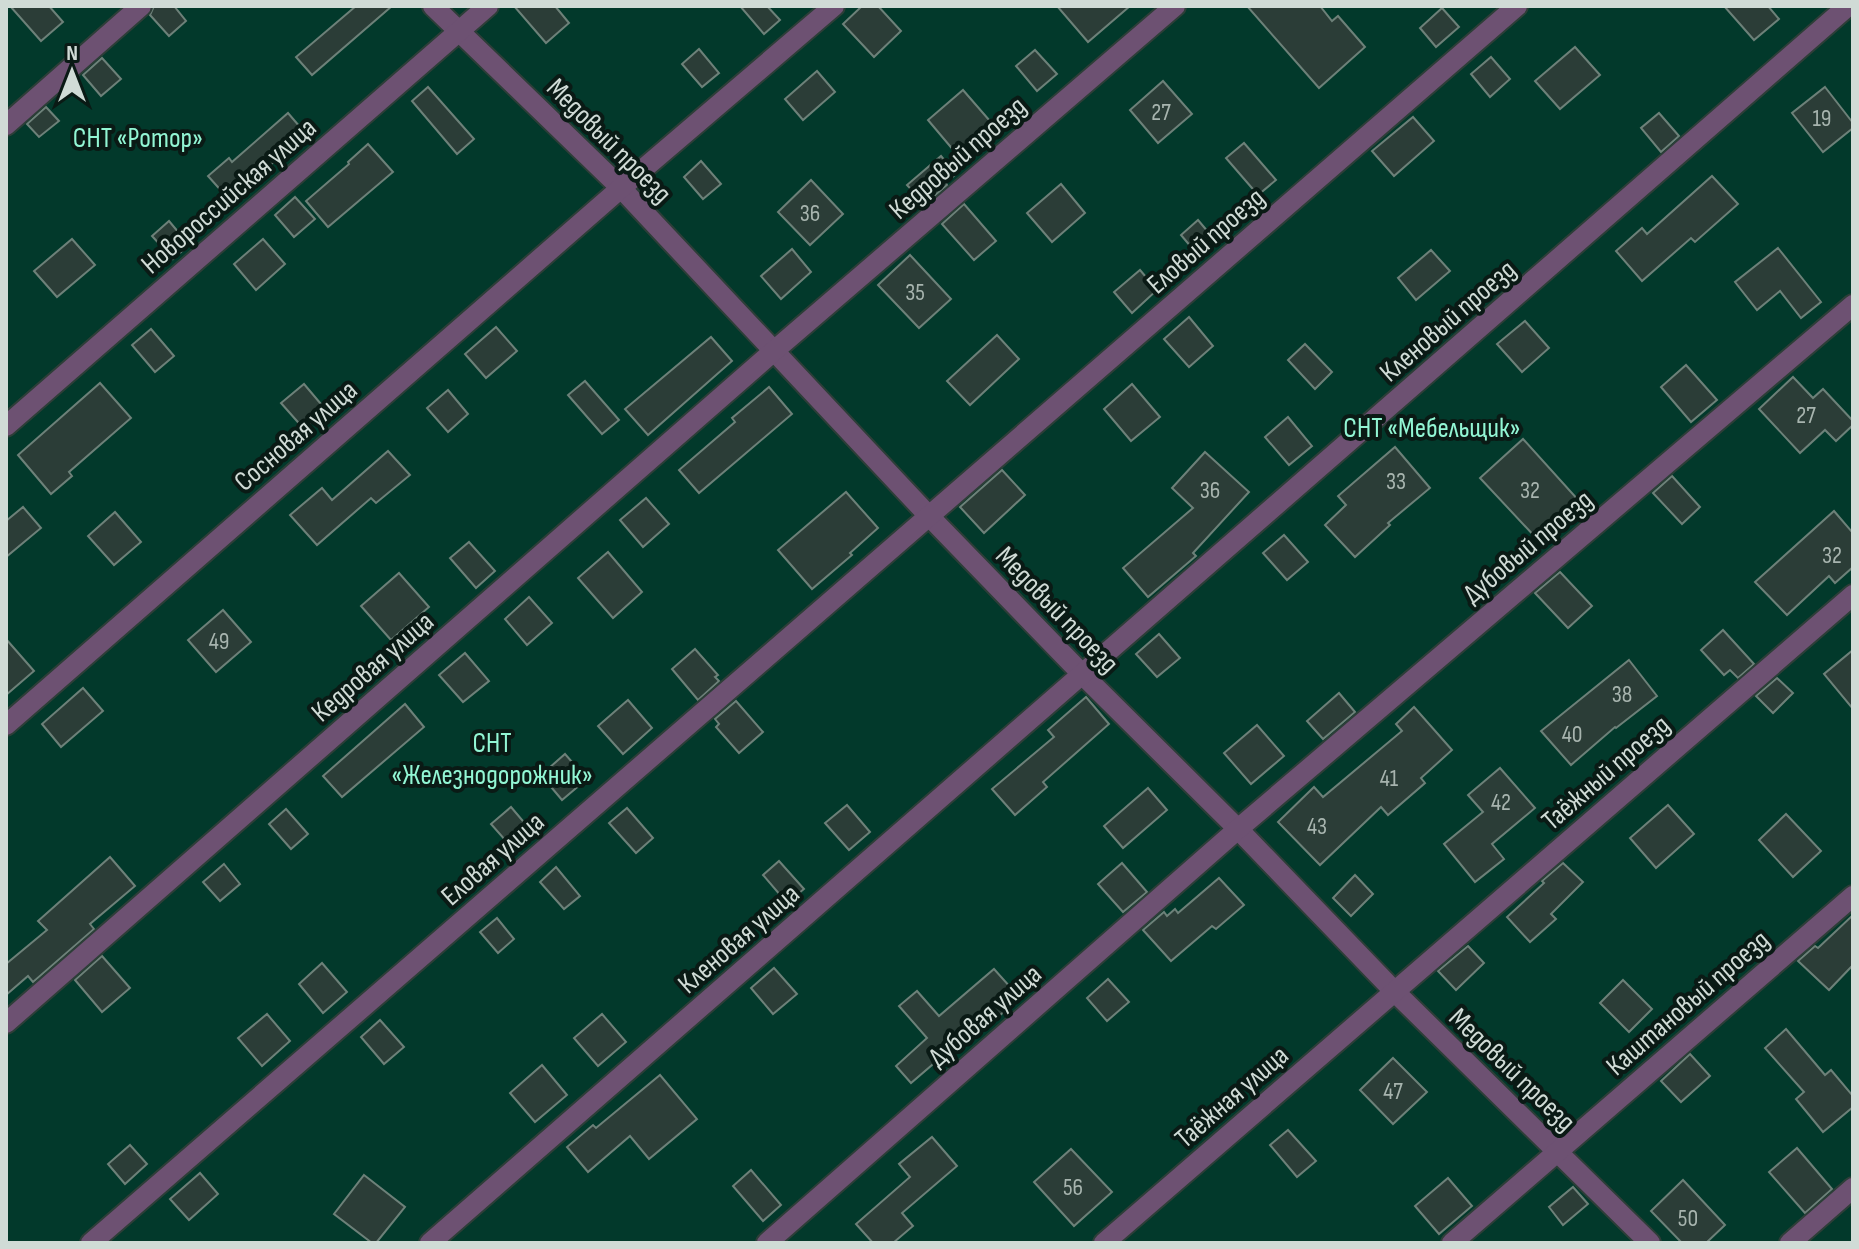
<svg xmlns="http://www.w3.org/2000/svg" width="1859" height="1249" font-family="'Sofia Sans Condensed',sans-serif">
<rect width="100%" height="100%" fill="#13241e"/>
<rect fill="#02392b" x="6" y="6" width="1847" height="1237"/>
<g fill="#2b3d37" stroke="#6d8179" stroke-width="2">
<path d="M10,6H49L63,22L41,41Z"/>
<path d="M154,6H174L186,21L169,36L150,15Z"/>
<path d="M356,6H392L312,75L296,57Z"/>
<path d="M514,6H555L569,23L546,43Z"/>
<path d="M740,6H767L780,20L764,34Z"/>
<path d="M862,6H878L901,31L874,57L843,24Z"/>
<path d="M1057,6H1130L1088,42Z"/>
<path d="M1247,6H1320L1332,21L1338,16L1365,47L1319,88Z"/>
<path d="M1724,6H1768L1779,19L1754,40Z"/>
<path d="M1442,8L1459,27L1436,47L1420,28Z"/>
<path d="M1575,47L1600,75L1560,109L1535,81Z"/>
<path d="M699,49L719,73L702,87L682,64Z"/>
<path d="M1035,50L1057,74L1037,91L1016,66Z"/>
<path d="M1491,57L1510,79L1490,97L1471,74Z"/>
<path d="M102,58L121,79L101,96L83,75Z"/>
<path d="M817,71L835,92L803,120L785,99Z"/>
<path d="M1163,81L1192,114L1158,143L1130,110Z"/>
<path d="M428,87L474,139L457,154L412,101Z"/>
<path d="M1825,87L1853,123V128L1823,152L1792,113Z"/>
<path d="M963,90L996,128L960,158L928,120Z"/>
<path d="M46,107L59,121L39,137L27,124Z"/>
<path d="M288,113L306,134L250,183L254,187L234,205L208,176L229,158L232,162Z"/>
<path d="M1659,113L1679,136L1661,152L1641,128Z"/>
<path d="M1413,117L1434,141L1394,176L1372,151Z"/>
<path d="M1244,143L1276,180L1258,195L1226,158Z"/>
<path d="M368,144L393,172L328,227L306,201L349,164L348,162Z"/>
<path d="M941,156L956,174L946,183L947,185L925,204L907,185Z"/>
<path d="M701,161L721,184L703,199L684,177Z"/>
<path d="M1712,176L1738,204L1695,242L1691,238L1642,281L1616,251L1642,228L1647,234Z"/>
<path d="M811,180L843,214L810,245L778,212Z"/>
<path d="M1061,184L1085,213L1052,242L1027,213Z"/>
<path d="M295,197L315,219L294,237L275,215Z"/>
<path d="M964,204L996,241L974,260L942,224Z"/>
<path d="M1198,220L1214,239L1197,254L1181,235Z"/>
<path d="M169,221L189,245L173,259L152,236Z"/>
<path d="M72,239L95,265L57,297L34,271Z"/>
<path d="M263,239L285,264L256,290L234,264Z"/>
<path d="M1778,248L1821,302L1801,318L1780,291L1757,310L1735,282Z"/>
<path d="M792,249L811,272L781,299L761,276Z"/>
<path d="M1431,250L1450,271L1416,300L1398,278Z"/>
<path d="M910,255L951,299L919,328L878,285Z"/>
<path d="M1140,270L1157,290L1132,313L1114,292Z"/>
<path d="M1189,317L1213,346L1189,367L1164,339Z"/>
<path d="M1525,321L1549,348L1522,372L1497,344Z"/>
<path d="M496,327L517,351L486,378L465,354Z"/>
<path d="M151,329L174,356L155,372L132,345Z"/>
<path d="M997,335L1019,359L970,405L947,381Z"/>
<path d="M711,337L732,361L648,435L625,409Z"/>
<path d="M1305,344L1332,372L1315,389L1288,360Z"/>
<path d="M1686,365L1717,400L1691,422L1661,387Z"/>
<path d="M1793,377L1813,398L1823,389L1853,421V425L1836,441L1825,430L1800,453L1759,409Z"/>
<path d="M585,381L619,420L602,434L568,395Z"/>
<path d="M100,383L131,418L69,472L72,476L51,494L18,455Z"/>
<path d="M304,384L326,410L304,429L281,403Z"/>
<path d="M1132,384L1160,417L1131,441L1104,409Z"/>
<path d="M769,387L792,414L699,493L679,470L735,422L732,418Z"/>
<path d="M448,390L468,414L448,432L427,408Z"/>
<path d="M1288,417L1312,446L1289,465L1265,437Z"/>
<path d="M1523,439L1580,502L1538,540L1480,478Z"/>
<path d="M1395,447L1430,488L1388,523L1390,525L1355,557L1325,525L1346,505L1338,496Z"/>
<path d="M388,451L410,475L376,503L371,498L317,545L290,515L322,488L332,500Z"/>
<path d="M1205,452L1249,492L1193,553L1196,556L1148,597L1123,568L1193,508L1172,488Z"/>
<path d="M1002,470L1025,495L984,533L960,507Z"/>
<path d="M1672,476L1700,507L1682,524L1653,493Z"/>
<path d="M846,492L878,528L850,553L852,555L812,589L778,550Z"/>
<path d="M646,498L669,524L643,547L620,520Z"/>
<path d="M23,507L41,528L6,557V521Z"/>
<path d="M1834,511L1853,533V567L1835,583L1829,576L1787,615L1755,582Z"/>
<path d="M115,512L141,542L114,565L88,536Z"/>
<path d="M1284,535L1308,562L1287,580L1263,553Z"/>
<path d="M469,542L495,571L476,588L450,558Z"/>
<path d="M608,552L642,592L613,618L578,578Z"/>
<path d="M1560,572L1592,606L1568,628L1535,593Z"/>
<path d="M399,573L429,607L391,640L361,606Z"/>
<path d="M529,597L552,623L527,645L505,619Z"/>
<path d="M223,610L251,642L216,672L188,640Z"/>
<path d="M1723,630L1754,664L1738,678L1730,670L1724,675L1701,650Z"/>
<path d="M1159,634L1180,658L1157,677L1136,654Z"/>
<path d="M6,639L34,671L6,695Z"/>
<path d="M695,649L718,675L715,677L719,681L698,700L672,669Z"/>
<path d="M1853,650V709L1824,674Z"/>
<path d="M465,653L489,681L463,702L439,675Z"/>
<path d="M1629,660L1657,696L1616,728L1615,727L1571,765L1541,731Z"/>
<path d="M1777,678L1793,693L1773,713L1756,696Z"/>
<path d="M83,688L103,711L61,747L42,724Z"/>
<path d="M1339,693L1355,712L1323,739L1307,721Z"/>
<path d="M1086,697L1109,724L1043,782L1047,787L1015,815L992,789L1054,737L1048,730Z"/>
<path d="M628,700L652,728L623,754L598,726Z"/>
<path d="M736,701L763,732L739,753L716,727L719,724L715,719Z"/>
<path d="M405,704L424,727L342,797L323,776Z"/>
<path d="M1414,707L1452,750L1421,778L1425,783L1388,815L1381,807L1320,865L1278,822L1314,787L1323,797L1402,731L1396,724Z"/>
<path d="M1257,725L1284,756L1251,784L1224,753Z"/>
<path d="M565,754L587,779L562,800L541,775Z"/>
<path d="M1500,768L1535,808L1492,844L1504,859L1475,882L1444,844L1483,812L1468,795Z"/>
<path d="M1148,788L1167,810L1123,848L1104,826Z"/>
<path d="M847,805L870,832L849,850L825,823Z"/>
<path d="M1668,805L1694,834L1656,868L1630,838Z"/>
<path d="M511,807L533,833L514,850L491,824Z"/>
<path d="M627,808L653,838L636,853L609,823Z"/>
<path d="M286,809L308,834L291,849L269,824Z"/>
<path d="M1786,814L1821,851L1793,877L1759,840Z"/>
<path d="M110,857L135,886L90,924L94,929L33,982L28,976L6,995V964L47,930L38,921Z"/>
<path d="M779,861L804,889L787,903L763,875Z"/>
<path d="M1122,863L1147,892L1123,912L1098,884Z"/>
<path d="M1563,863L1583,882L1551,914L1556,919L1530,942L1507,917L1544,883L1542,881Z"/>
<path d="M224,864L240,884L220,901L203,882Z"/>
<path d="M556,867L580,896L564,909L540,882Z"/>
<path d="M1355,875L1373,894L1351,916L1333,898Z"/>
<path d="M1219,878L1244,905L1216,929L1212,926L1171,961L1143,930L1164,912L1167,916L1175,909L1178,913Z"/>
<path d="M1853,915V965L1829,990L1798,961L1815,946L1818,948Z"/>
<path d="M497,918L514,939L498,953L480,932Z"/>
<path d="M1468,946L1484,963L1456,990L1438,971Z"/>
<path d="M102,956L130,988L102,1012L75,980Z"/>
<path d="M322,963L347,992L323,1013L299,984Z"/>
<path d="M774,968L797,994L773,1014L751,988Z"/>
<path d="M994,969L1020,998L978,1034L974,1029L911,1083L896,1066L927,1038L899,1006L917,991L939,1016Z"/>
<path d="M1108,979L1129,1002L1107,1021L1087,998Z"/>
<path d="M1623,980L1652,1009L1629,1032L1600,1003Z"/>
<path d="M267,1014L290,1041L262,1066L238,1038Z"/>
<path d="M602,1014L626,1042L598,1066L574,1038Z"/>
<path d="M380,1020L404,1047L384,1064L361,1037Z"/>
<path d="M1786,1029L1825,1075L1831,1070L1853,1096V1107L1823,1132L1796,1099L1804,1092L1765,1048Z"/>
<path d="M1690,1054L1710,1076L1681,1102L1661,1081Z"/>
<path d="M1393,1058L1427,1092L1393,1124L1360,1090Z"/>
<path d="M542,1065L567,1095L535,1122L510,1093Z"/>
<path d="M660,1075L697,1119L649,1159L630,1136L588,1172L567,1147L593,1125L596,1128Z"/>
<path d="M1288,1130L1316,1161L1297,1177L1270,1145Z"/>
<path d="M932,1137L957,1166L902,1213L913,1226L893,1243H873L856,1224L910,1177L899,1164Z"/>
<path d="M130,1145L147,1164L125,1184L108,1164Z"/>
<path d="M1797,1148L1832,1189L1805,1213L1769,1172Z"/>
<path d="M1071,1149L1112,1192L1074,1226L1034,1182Z"/>
<path d="M751,1170L781,1205L763,1221L733,1186Z"/>
<path d="M200,1173L218,1194L189,1220L170,1199Z"/>
<path d="M364,1175L405,1207L376,1243H372L334,1214Z"/>
<path d="M1448,1178L1472,1206L1439,1234L1415,1206Z"/>
<path d="M1683,1180L1725,1225L1706,1243H1682L1651,1211Z"/>
<path d="M1573,1187L1588,1204L1563,1225L1549,1207Z"/>
</g>
<g fill="none" stroke-linecap="round" stroke-linejoin="round">
<g stroke="#2d3e38" stroke-width="24">
<g id="minor">
<path d="M433,6L621,188L929,516L1083,675L1238,829L1394,991L1650,1243"/>
<path d="M6,125L141,6"/>
<path d="M6,426L488,6"/>
<path d="M6,725L621,188L834,6"/>
<path d="M6,1023L775,350L1175,6"/>
<path d="M91,1243L1517,6"/>
<path d="M430,1243L1848,6"/>
<path d="M767,1243L1238,829L1853,305"/>
<path d="M1104,1243L1853,595"/>
<path d="M1452,1243L1853,896"/>
<path d="M1790,1243L1853,1188"/>
</g>
</g>
<use href="#minor" stroke="#6d5172" stroke-width="20"/>
</g>
<g text-anchor="middle" stroke-width="8" stroke-linejoin="round" paint-order="stroke">
<g font-size="24" fill="#a7b4ae">
<text x="1161" y="120">27</text>
<text x="1822" y="126">19</text>
<text x="810" y="221">36</text>
<text x="915" y="300">35</text>
<text x="1806" y="423">27</text>
<text x="1396" y="489">33</text>
<text x="1210" y="498">36</text>
<text x="1530" y="498">32</text>
<text x="1832" y="563">32</text>
<text x="219" y="649">49</text>
<text x="1622" y="702">38</text>
<text x="1572" y="742">40</text>
<text x="1389" y="786">41</text>
<text x="1501" y="810">42</text>
<text x="1317" y="834">43</text>
<text x="1393" y="1099">47</text>
<text x="1073" y="1195">56</text>
<text x="1688" y="1226">50</text>
</g>
<g font-size="28" fill="#92f6d4" stroke="#0a1a15">
<text x="138" y="147">СНТ «Ротор»</text>
<text x="1432" y="437">СНТ «Мебельщик»</text>
<text x="492" y="752">СНТ<tspan x="492" dy="32">«Железнодорожник»</tspan></text>
</g>
<g font-size="28" fill="#d0dbd6" stroke="#0a1a15">
<text transform="translate(610 140) rotate(45)" y="10">Медовый проезд</text>
<text transform="translate(957 157) rotate(-41)" y="10">Кедровый проезд</text>
<text transform="translate(228 195) rotate(-41)" y="10">Новороссийская улица</text>
<text transform="translate(1205 240) rotate(-41)" y="10">Еловый проезд</text>
<text transform="translate(1447 320) rotate(-41)" y="10">Кленовый проезд</text>
<text transform="translate(295 435) rotate(-41)" y="10">Сосновая улица</text>
<text transform="translate(1527 546) rotate(-40)" y="10">Дубовый проезд</text>
<text transform="translate(1058 609) rotate(46)" y="10">Медовый проезд</text>
<text transform="translate(372 666) rotate(-41)" y="10">Кедровая улица</text>
<text transform="translate(1605 772) rotate(-41)" y="10">Таёжный проезд</text>
<text transform="translate(492 858) rotate(-41)" y="10">Еловая улица</text>
<text transform="translate(738 938) rotate(-41)" y="10">Кленовая улица</text>
<text transform="translate(1687 1002) rotate(-41)" y="10">Каштановый проезд</text>
<text transform="translate(984 1015) rotate(-41)" y="10">Дубовая улица</text>
<text transform="translate(1513 1069) rotate(44)" y="10">Медовый проезд</text>
<text transform="translate(1231 1096) rotate(-41)" y="10">Таёжная улица</text>
</g>
</g>
<rect width="1859" height="1249" fill="none" stroke="#d0dbd6" stroke-width="16"/>
<g transform="translate(72 72)" stroke="#0a1a15" stroke-width="6" paint-order="stroke">
<path d="M0-6L14 30L0 20L-14 30Z" fill="#d0dbd6"/>
<text y="-12" font-size="22" font-weight="bold" text-anchor="middle" fill="#d0dbd6">N</text>
</g>
</svg>
